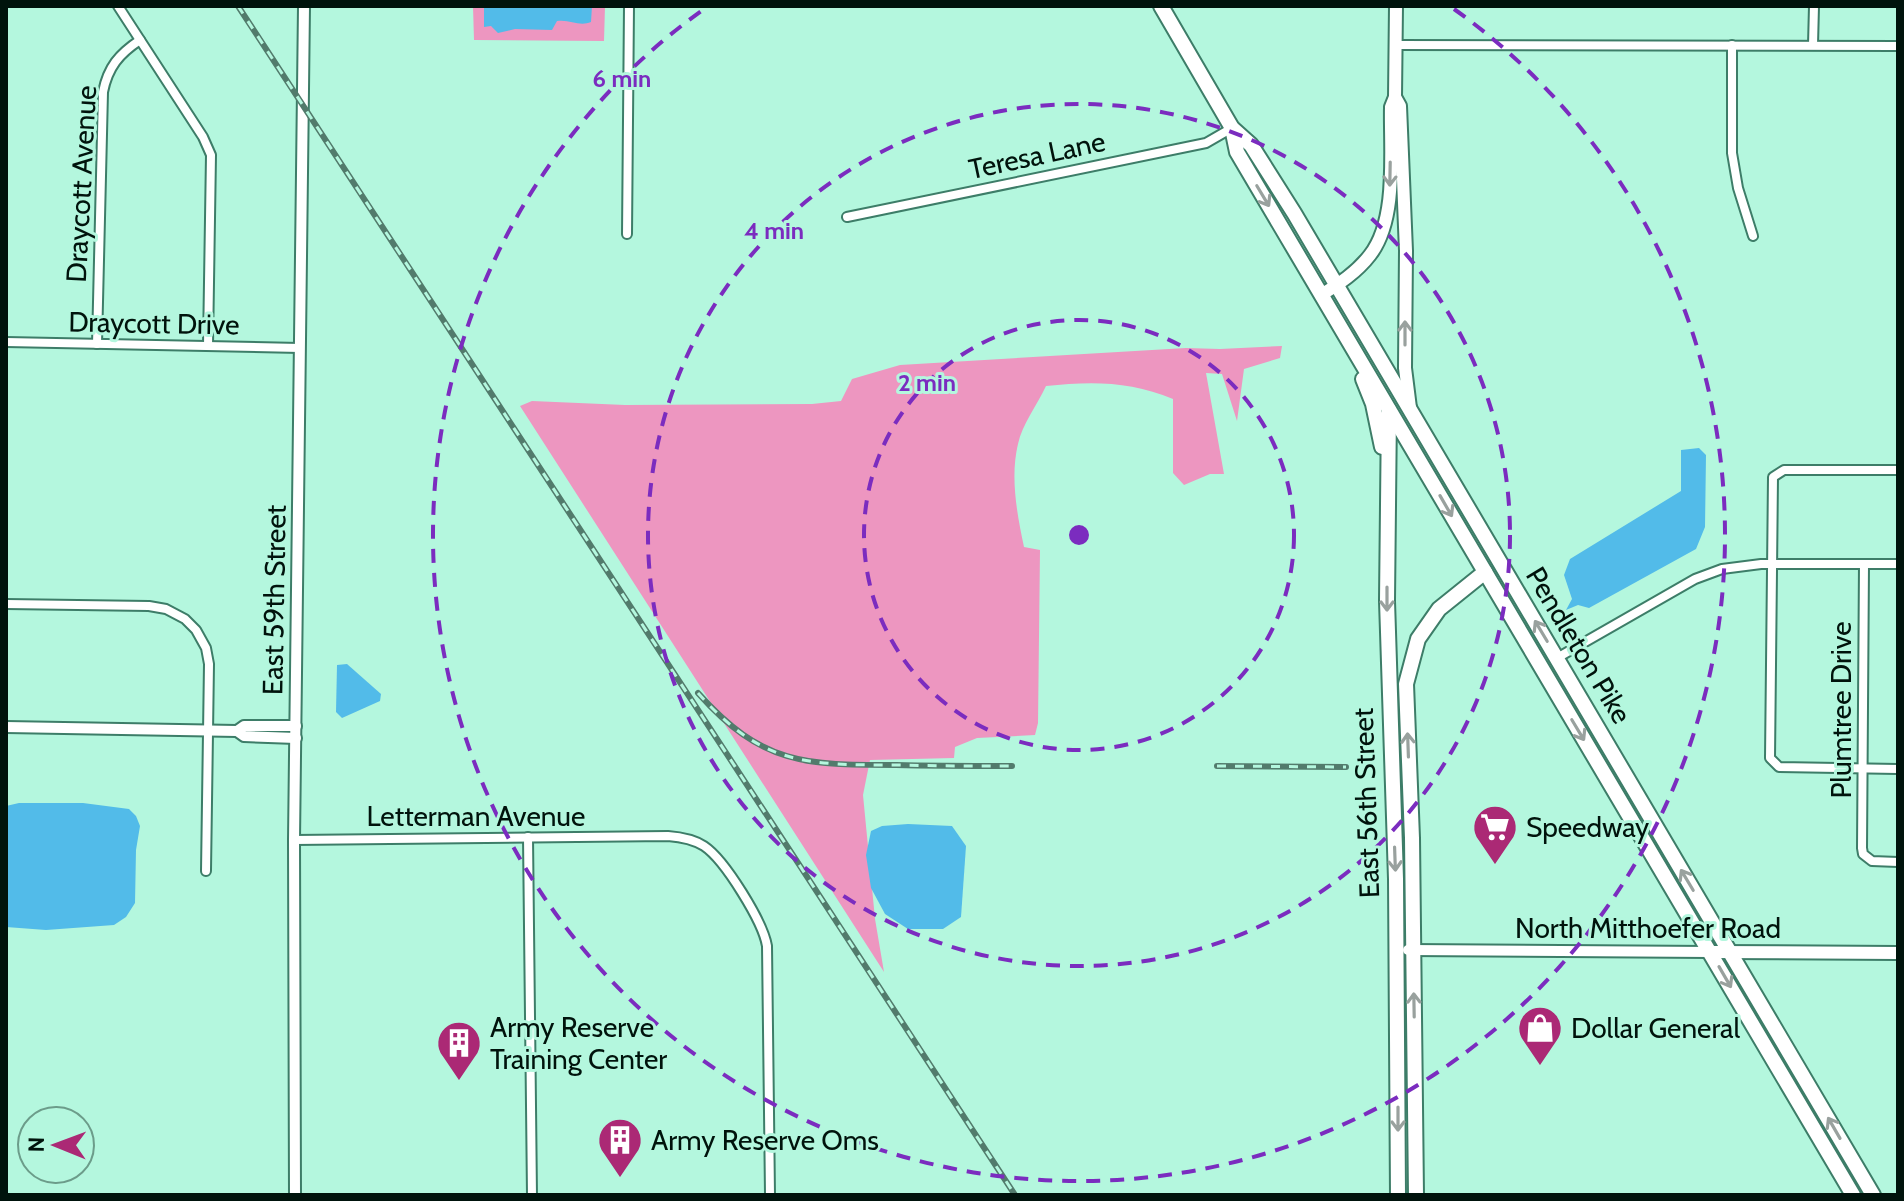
<svg xmlns="http://www.w3.org/2000/svg" width="1904" height="1201" font-family="Cabin,sans-serif">
<rect width="100%" height="100%" fill="#b4f7de"/>
<g fill="#ed96c0">
<path d="M473,6H605L604,41L474,40Z"/>
<path d="M1282,346L1280,358L1244,369L1237,421L1222,374L1206,373L1224,474H1210L1184,485L1173,473V399C1131,381 1091,381 1046,386C1037,405 1022,425 1018,444C1010,477 1017,514 1024,547L1040,550L1038,723L1035,735L977,738L955,747L954,758L870,760L863,795L875,919L884,972L520,406L532,401L625,405L812,404L841,401L852,379L900,365L1186,348L1220,349Z"/>
</g>
<g fill="#52bbe9">
<path d="M484,6H592L591,22C579,27 570,19 557,21L552,30L515,29L498,33L491,26L484,27Z"/>
<path d="M1699,448L1706,455L1705,527L1696,549L1589,608L1578,605L1566,610L1572,599L1564,575L1570,559L1681,491V450Z"/>
<path d="M347,664L381,694L380,701L342,718L336,712L337,665Z"/>
<path d="M19,803H83L129,809L136,816L140,826L136,850L135,903L126,917L114,925L46,930L6,927V806Z"/>
<path d="M908,824L952,826L966,846L961,917L943,929H908L885,914L871,888L866,855L871,831L882,826Z"/>
</g>
<g fill="none" stroke-linecap="round" stroke-linejoin="round">
<g stroke="#3d7d68" stroke-width="12">
<g id="minor">
<path d="M118,6L203,137L211,155L208,346"/>
<path d="M1396,45L1898,46"/>
<path d="M1732,45V153L1738,188L1753,236"/>
<path d="M1813,45L1814,6"/>
<path d="M847,217L1206,143L1232,128"/>
<path d="M627,234L629,6"/>
<path d="M6,342L300,348"/>
<path d="M97,344L103,92C108,67 119,54 140,40"/>
<path d="M1898,470H1784L1773,477L1770,758L1779,767L1898,769"/>
<path d="M1864,564L1862,848L1863,854L1872,861L1898,862"/>
<path d="M6,604L149,606L166,609L185,619L196,630L206,648L209,664L206,871"/>
<path d="M1557,658L1695,579L1722,569L1761,564H1898"/>
<path d="M528,837L532,1195"/>
<path d="M294,840L668,836C681,837 693,839 704,846C725,860 763,922 767,946L770,1195"/>
</g>
</g>
<g stroke="#3d7d68" stroke-width="14">
<g id="tertiary">
<path d="M6,727L237,731L244,736L296,738"/>
<path d="M237,731L244,726H296"/>
<path d="M1408,950L1710,952"/>
<path d="M295,1195L294,840L304,6"/>
</g>
</g>
<g stroke="#3d7d68" stroke-width="16">
<g id="secondary">
<path d="M1395,97L1400,106L1406,251L1405,368L1410,408"/>
<path d="M1321,295C1339,284 1357,272 1370,255C1398,219 1390,151 1391,107L1395,97L1396,6"/>
<path d="M1710,952L1898,953"/>
</g>
</g>
<g stroke="#3d7d68" stroke-width="18">
<g id="primary">
<path d="M1161,6L1232,128L1251,145L1294,213L1873,1195"/>
<path d="M1232,128L1237,152L1853,1195"/>
<path d="M1363,379L1373,404L1382,447"/>
<path d="M1389,410L1387,601L1396,879L1398,1195"/>
<path d="M1416,1195L1412,838L1406,684L1418,639L1439,609L1485,572"/>
</g>
</g>
<use href="#minor" stroke="#fff" stroke-width="8"/>
<use href="#tertiary" stroke="#fff" stroke-width="10"/>
<use href="#secondary" stroke="#fff" stroke-width="12"/>
<use href="#primary" stroke="#fff" stroke-width="14"/>
<g stroke="#527b6c" stroke-width="6">
<g id="rail">
<path d="M238,6L1015,1195"/>
<path d="M698,693C762,765 805,765 896,765C934,766 973,766 1012,766"/>
<path d="M1217,766L1346,767"/>
</g>
</g>
<use href="#rail" stroke="#b4f7de" stroke-width="3" stroke-dasharray="9" stroke-linecap="butt"/>
</g>
<defs><path id="oneway-shaft" d="M-6 0H5M1.5-3L5.5 0L1.5 3" fill="none" stroke-width="1.6" stroke-linecap="round" stroke-linejoin="round" transform="scale(2)"/></defs>
<g stroke="#99a19e">
<use href="#oneway-shaft" transform="translate(1390 174) rotate(91)"/>
<use href="#oneway-shaft" transform="translate(1263 196) rotate(59)"/>
<use href="#oneway-shaft" transform="translate(1405 333) rotate(-90)"/>
<use href="#oneway-shaft" transform="translate(1446 506) rotate(60)"/>
<use href="#oneway-shaft" transform="translate(1387 599) rotate(90)"/>
<use href="#oneway-shaft" transform="translate(1541 631) rotate(-121)"/>
<use href="#oneway-shaft" transform="translate(1578 730) rotate(59)"/>
<use href="#oneway-shaft" transform="translate(1408 745) rotate(-92)"/>
<use href="#oneway-shaft" transform="translate(1395 859) rotate(88)"/>
<use href="#oneway-shaft" transform="translate(1687 880) rotate(-121)"/>
<use href="#oneway-shaft" transform="translate(1725 977) rotate(60)"/>
<use href="#oneway-shaft" transform="translate(1414 1005) rotate(-91)"/>
<use href="#oneway-shaft" transform="translate(1398 1119) rotate(90)"/>
<use href="#oneway-shaft" transform="translate(1834 1128) rotate(-120)"/>
</g>
<g fill="none" stroke="#7b2cbf" stroke-width="4" stroke-dasharray="14 10">
<circle cx="1079" cy="535" r="215"/>
<circle cx="1079" cy="535" r="431"/>
<path d="M1454 9A646 646 0 1 1 704 9"/>
</g>
<defs>
<g id="supermarket-pin" transform="scale(2.3)"><path d="M0 17L-7.5 6A9.5 9.5 0 1 1 7.5 6Z" fill="#ab2975" stroke="#b4f7de"/><path d="M-6-5.5h2.5l.6 2H6L4.5 2H-2.5L-4.4-4H-6ZM-1.5 3.2a1.3 1.3 0 1 0 .1 0ZM3 3.2a1.3 1.3 0 1 0 .1 0Z" fill="#fff"/></g>
<g id="shop-pin" transform="scale(2.3)"><path d="M0 17L-7.5 6A9.5 9.5 0 1 1 7.5 6Z" fill="#ab2975" stroke="#b4f7de"/><path d="M-5-2.5h2.3a2.7 3.5 0 0 1 5.4 0H5L5.5 6h-11ZM-1.5-2.5h3a1.5 2.3 0 0 0-3 0Z" fill="#fff"/></g>
<g id="building-pin" transform="scale(2.3)"><path d="M0 17L-7.5 6A9.5 9.5 0 1 1 7.5 6Z" fill="#ab2975" stroke="#b4f7de"/><path d="M-4-6H4V6H1V3H-1V6H-4ZM-2.5-4.3h1.7v1.8h-1.7ZM.8-4.3h1.7v1.8H.8ZM-2.5-1h1.7V.8h-1.7ZM.8-1h1.7V.8H.8Z" fill="#fff"/></g>
</defs>
<g fill-rule="evenodd">
<use href="#supermarket-pin" x="1495" y="827"/>
<use href="#shop-pin" x="1540" y="1028"/>
<use href="#building-pin" x="459" y="1043"/>
<use href="#building-pin" x="620" y="1140"/>
</g>
<g text-anchor="middle" stroke-width="6" stroke-linejoin="round" paint-order="stroke">
<g font-size="28" fill="#00130c" stroke="#b4f7de">
<text transform="translate(1037 155) rotate(-12)" y="10">Teresa Lane</text>
<text transform="translate(81 184) rotate(-87)" y="10">Draycott Avenue</text>
<text transform="translate(154 323) rotate(1)" y="10">Draycott Drive</text>
<text transform="translate(274 600) rotate(-89)" y="10">East 59th Street</text>
<text transform="translate(1579 645) rotate(59)" y="10">Pendleton Pike</text>
<text transform="translate(1841 710) rotate(-90)" y="10">Plumtree Drive</text>
<text transform="translate(1366 803) rotate(-92)" y="10">East 56th Street</text>
<text x="476" y="826">Letterman Avenue</text>
<text x="1648" y="938">North Mitthoefer Road</text>
</g>
<g font-size="28" fill="#00130c" stroke="#b4f7de" text-anchor="start">
<text x="1526" y="837">Speedway</text>
<text x="490" y="1037">Army Reserve<tspan x="490" dy="32">Training Center</tspan></text>
<text x="1571" y="1038">Dollar General</text>
<text x="651" y="1150">Army Reserve Oms</text>
</g>
</g>
<circle cx="1079" cy="535" r="12" fill="#7b2cbf" stroke="#b4f7de" stroke-width="4"/>
<g font-size="24" text-anchor="middle" font-weight="bold" fill="#7b2cbf" stroke="#b4f7de" stroke-width="6" stroke-linejoin="round" paint-order="stroke">
<text x="622" y="87">6 min</text>
<text x="774" y="239">4 min</text>
<text x="927" y="391">2 min</text>
</g>
<rect width="1904" height="1201" fill="none" stroke="#00130c" stroke-width="16"/>
<g transform="translate(56 1145) rotate(271)"><circle r="38" fill="#b4f7de" stroke="#6c9c8a" stroke-width="2"/>
<path d="M0-6L14 30L0 20L-14 30Z" fill="#ab2975"/>
<text y="-12" font-size="22" font-weight="bold" text-anchor="middle" fill="#00130c">N</text>
</g>
</svg>
